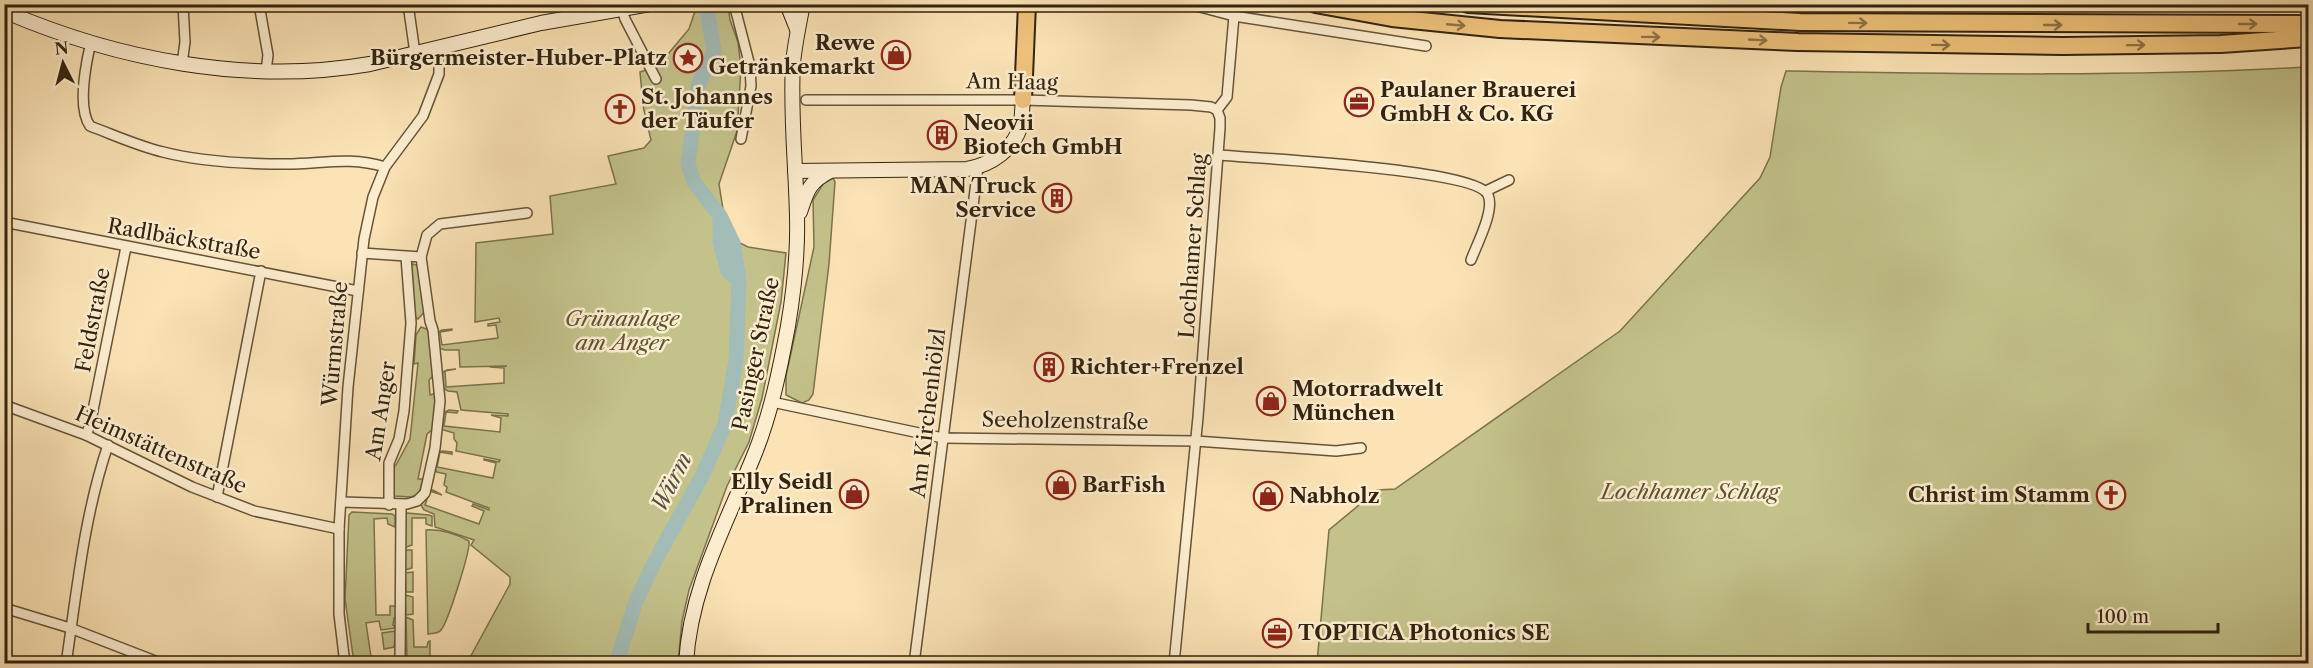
<svg xmlns="http://www.w3.org/2000/svg" width="2313" height="668" font-family="'Libre Caslon Text',serif">
<rect width="100%" height="100%" fill="#fbe3b5"/>
<filter id="stains"><feTurbulence type="fractalNoise" baseFrequency=".00333" numOctaves="4"/><feColorMatrix values="0 0 0 0 .2 0 0 0 0 .09 0 0 0 0 .02 0 0 0 .5 -.17"/></filter>
<radialGradient id="worn" r=".72"><stop offset=".6" stop-color="#630" stop-opacity="0"/><stop offset="1" stop-color="#630" stop-opacity=".3"/></radialGradient>
<g fill="#c3c28a" stroke="#7b724d" stroke-width="1.5">
<path d="M710,5H728L730,20L738,42L741,68L737,131L719,184L723,209L738,242L748,247L786,253L781,302L762,398L749,442L727,486L689,590L682,621L678,663H622L634,629L625,622L610,663H467L510,584V577L471,545L474,540L435,527L434,514L424,510L421,505L427,491L433,490L442,495L430,491L425,505L479,524L484,511L472,506L473,504L489,510V508L446,492L447,487L444,485L446,474L437,472L433,467L436,453L442,451L452,452V454L440,452L437,467L493,478L496,463L484,460V459L499,462L500,460L456,451L457,443L454,439V433L440,429L442,413L449,410L458,411L457,413L446,412L444,426L500,432L501,418L491,415L508,416V414L461,410L457,392L448,391L443,388L441,373L447,370L456,369L445,371L446,387L504,383V368L490,367L507,366L460,367L459,350H445L439,348L437,333L442,330L452,329V330L440,332L442,345L498,338L496,325L488,326V324L500,322L499,318L475,322L476,243L553,234L550,196L616,184L608,156L644,148L651,140L643,106L640,72L658,66L689,29L695,11L699,7Z"/>
<path d="M2308,67V663H1317L1329,530L1377,490L1395,489L1620,331L1760,178L1770,157L1781,87L1786,71C1961,74 2134,77 2308,67Z"/>
<path d="M833,178L835,182L829,264L813,394L809,400L802,403L786,395V376L814,247L813,200L823,184Z"/>
<path d="M413,264L419,266L425,311L418,319L413,316L410,268Z"/>
<path d="M421,327L429,330L435,374L429,380L430,395L436,393L433,429L427,434L418,479H423L419,494L411,497L394,496V467L396,465L410,439L418,363L414,364L416,335Z"/>
<path d="M352,512L392,514L395,516V527L388,524L387,518L374,519L376,615H390V606H397V618H394L393,625L396,628L381,630L379,621L366,623L371,657L367,658V663H354L345,599L349,515Z"/>
<path d="M407,513L429,515L432,516V526L426,524V518H412V545L404,548V516Z"/>
<path d="M426,530C441,529 456,534 469,541C471,549 448,622 441,630C438,634 433,633 428,634Z"/>
<path d="M404,550H412V568L405,570Z"/>
<path d="M413,572V592H406L405,573Z"/>
<path d="M405,595L413,597V614L406,615Z"/>
<path d="M406,617L413,620L414,647H427L428,642L430,641V663H411L407,660Z"/>
<path d="M396,631L394,647L384,649L382,633Z"/>
</g>
<g fill="none" stroke-linecap="round" stroke-linejoin="round">
<g stroke="#a2bcb7" stroke-width="15">
<path d="M720,221V241L728,271L732,275"/>
<path d="M616,664L636,601L655,561L703,474L725,424L736,360L739,280L733,243L720,216L694,182L688,164L698,86L714,51L706,4"/>
</g>
<g stroke="#655339" stroke-width="12">
<g id="street">
<path d="M259,4L268,55L266,71"/>
<path d="M408,4L415,53"/>
<path d="M734,4L750,66L751,86L741,139"/>
<path d="M1189,4L1234,16L1426,46"/>
<path d="M621,6L625,19L656,79"/>
<path d="M91,42C86,63 77,108 90,126C114,135 138,146 163,152C202,162 246,164 286,164C323,164 348,156 385,167"/>
<path d="M182,64L185,42L183,4"/>
<path d="M806,100H1023L1191,105L1211,107L1217,110"/>
<path d="M1217,110L1227,97L1234,16"/>
<path d="M1218,155C1254,158 1477,169 1488,195C1495,210 1477,244 1471,260"/>
<path d="M1486,191L1509,180"/>
<path d="M4,222L358,291"/>
<path d="M362,253L421,257L427,235L440,224L527,213"/>
<path d="M772,402L943,438L1196,441L1336,451L1361,448"/>
<path d="M4,405L86,435L192,487L254,511L339,529"/>
<path d="M86,435L90,425L126,247"/>
<path d="M217,497L261,271"/>
<path d="M341,502L407,504L417,501L425,493L435,448L440,401L433,330L430,321L421,257"/>
<path d="M389,505V463L399,439L404,411L411,323L406,257"/>
<path d="M4,608L70,628L163,664"/>
<path d="M66,664C77,590 84,516 108,445"/>
<path d="M345,664L339,614V529L348,387L364,239L373,197L385,167L423,116L439,74V47"/>
<path d="M400,664L401,505"/>
<path d="M914,664L978,167"/>
<path d="M1174,664L1198,417L1220,128V118L1217,110"/>
</g>
</g>
<g stroke="#332310" stroke-width="16">
<g id="secondary">
<path d="M787,4L797,29"/>
<path d="M4,11C117,60 248,85 370,64L541,23L650,4"/>
<path d="M795,171L967,169C991,165 1015,149 1021,124C1022,117 1022,108 1023,100"/>
<path d="M800,212C807,191 809,182 830,171"/>
<path d="M686,664C690,587 727,523 755,453C771,413 780,369 788,326C794,290 798,254 797,217C796,166 790,114 793,63C795,43 799,24 803,4"/>
</g>
</g>
<g stroke="#332310" stroke-width="20">
<g id="highway">
<path d="M1315,4L1392,18L1500,29L1798,42L2062,46L2221,44L2308,38"/>
<path d="M1468,4L1800,22L2308,24"/>
<path d="M1023,100L1027,4"/>
</g>
</g>
<use href="#street" stroke="#fcedcf" stroke-width="9"/>
<use href="#secondary" stroke="#fcedcf" stroke-width="14"/>
<use href="#highway" stroke="#eec27a" stroke-width="16"/>
</g>
<defs><path id="oneway-shaft" d="M-6 0H5M1.5-3L5.5 0L1.5 3" fill="none" stroke-width="1.6" stroke-linecap="round" stroke-linejoin="round" transform="scale(1.5)"/></defs>
<g stroke="#907245">
<use href="#oneway-shaft" transform="translate(1858 23) rotate(1)"/>
<use href="#oneway-shaft" transform="translate(2248 24)"/>
<use href="#oneway-shaft" transform="translate(1456 25) rotate(5)"/>
<use href="#oneway-shaft" transform="translate(2053 25)"/>
<use href="#oneway-shaft" transform="translate(1651 37) rotate(1)"/>
<use href="#oneway-shaft" transform="translate(1758 40) rotate(3)"/>
<use href="#oneway-shaft" transform="translate(1941 45) rotate(1)"/>
<use href="#oneway-shaft" transform="translate(2136 45) rotate(-1)"/>
</g>
<defs>
<g id="shop-ring" transform="scale(1.5)"><circle r="9.5" fill="#fcedcf" stroke="#8f2418" stroke-width="1.5"/><path d="M-5-2.5h2.3a2.7 3.5 0 0 1 5.4 0H5L5.5 6h-11ZM-1.5-2.5h3a1.5 2.3 0 0 0-3 0Z" fill="#8f2418"/></g>
<g id="sight-ring" transform="scale(1.5)"><circle r="9.5" fill="#fcedcf" stroke="#8f2418" stroke-width="1.5"/><path d="M0-6L1.8-2.2L6-1.7L2.9 1.2L3.7 5.4L0 3.3L-3.7 5.4L-2.9 1.2L-6-1.7L-1.8-2.2Z" fill="#8f2418"/></g>
<g id="office-ring" transform="scale(1.5)"><circle r="9.5" fill="#fcedcf" stroke="#8f2418" stroke-width="1.5"/><path d="M-6-3h4V-5.5h4V-3h4V5H-6ZM-1-4.5V-3h2v-1.5ZM-6 0V1H6V0Z" fill="#8f2418"/></g>
<g id="church-ring" transform="scale(1.5)"><circle r="9.5" fill="#fcedcf" stroke="#8f2418" stroke-width="1.5"/><path d="M-1.2-6h2.4v3.5h3.3v2.4h-3.3V6h-2.4V-.1h-3.3v-2.4h3.3Z" fill="#8f2418"/></g>
<g id="building-ring" transform="scale(1.5)"><circle r="9.5" fill="#fcedcf" stroke="#8f2418" stroke-width="1.5"/><path d="M-4-6H4V6H1V3H-1V6H-4ZM-2.5-4.3h1.7v1.8h-1.7ZM.8-4.3h1.7v1.8H.8ZM-2.5-1h1.7V.8h-1.7ZM.8-1h1.7V.8H.8Z" fill="#8f2418"/></g>
</defs>
<g fill-rule="evenodd">
<use href="#shop-ring" x="896" y="55"/>
<use href="#sight-ring" x="688" y="58"/>
<use href="#office-ring" x="1359" y="102"/>
<use href="#church-ring" x="620" y="109"/>
<use href="#building-ring" x="942" y="135"/>
<use href="#building-ring" x="1057" y="198"/>
<use href="#building-ring" x="1049" y="367"/>
<use href="#shop-ring" x="1271" y="401"/>
<use href="#shop-ring" x="1061" y="485"/>
<use href="#shop-ring" x="854" y="494"/>
<use href="#church-ring" x="2111" y="495"/>
<use href="#shop-ring" x="1268" y="496"/>
<use href="#office-ring" x="1277" y="633"/>
</g>
<g text-anchor="middle" stroke-width="5" stroke-linejoin="round" paint-order="stroke">
<g font-size="21" font-weight="bold" fill="#332310" stroke="#fcedcf" text-anchor="start">
<text x="875" y="50" text-anchor="end">Rewe<tspan x="875" dy="24">Getränkemarkt</tspan></text>
<text x="667" y="65" text-anchor="end">Bürgermeister-Huber-Platz</text>
<text x="1380" y="97">Paulaner Brauerei<tspan x="1380" dy="24">GmbH &amp; Co. KG</tspan></text>
<text x="641" y="104">St. Johannes<tspan x="641" dy="24">der Täufer</tspan></text>
<text x="963" y="130">Neovii<tspan x="963" dy="24">Biotech GmbH</tspan></text>
<text x="1036" y="193" text-anchor="end">MAN Truck<tspan x="1036" dy="24">Service</tspan></text>
<text x="1070" y="374">Richter+Frenzel</text>
<text x="1292" y="396">Motorradwelt<tspan x="1292" dy="24">München</tspan></text>
<text x="833" y="489" text-anchor="end">Elly Seidl<tspan x="833" dy="24">Pralinen</tspan></text>
<text x="1082" y="492">BarFish</text>
<text x="2090" y="502" text-anchor="end">Christ im Stamm</text>
<text x="1289" y="503">Nabholz</text>
<text x="1298" y="640">TOPTICA Photonics SE</text>
</g>
<g font-size="21" fill="#332310" stroke="#fcedcf">
<text transform="translate(1012 82) rotate(1)" y="7">Am Haag</text>
<text transform="translate(184 239) rotate(10)" y="7">Radlbäckstraße</text>
<text transform="translate(1193 246) rotate(-86)" y="7">Lochhamer Schlag</text>
<text transform="translate(93 320) rotate(-79)" y="7">Feldstraße</text>
<text transform="translate(335 344) rotate(-85)" y="7">Würmstraße</text>
<text transform="translate(756 354) rotate(-78)" y="7">Pasinger Straße</text>
<text transform="translate(381 411) rotate(-81)" y="7">Am Anger</text>
<text transform="translate(928 413) rotate(-83)" y="7">Am Kirchenhölzl</text>
<text transform="translate(1065 421) rotate(1)" y="7">Seeholzenstraße</text>
<text transform="translate(161 450) rotate(24)" y="7">Heimstättenstraße</text>
</g>
<g font-size="21" font-style="italic" fill="#5e5335" stroke="#fcedcf">
<text x="622" y="326">Grünanlage<tspan x="622" dy="24">am Anger</tspan></text>
<text x="1690" y="499">Lochhamer Schlag</text>
</g>
<g font-size="22" font-style="italic" fill="#545142" stroke="#fcedcf">
<text transform="translate(671 482) rotate(-63)" y="8">Würm</text>
</g>
</g>
<rect width="2313" height="668" fill="none" stroke="#fbe3b5" stroke-width="24"/>
<rect x="6" y="6" width="2301" height="656" fill="none" stroke="#332310" stroke-width="3"/>
<rect x="12" y="12" width="2289" height="644" fill="none" stroke="#332310" stroke-width="1.5"/>
<g transform="translate(63 63) rotate(354)" stroke="#fcedcf" stroke-width="4.5" paint-order="stroke">
<path d="M0-4.5L10 22L0 15L-10 22Z" fill="#332310"/>
<text y="-9" font-size="16" font-weight="bold" text-anchor="middle" fill="#332310">N</text>
</g>
<path d="M2088 623v9h130v-9" fill="none" stroke="#332310" stroke-width="3"/>
<text x="2097" y="623" font-size="18" fill="#332310" stroke="#fcedcf" stroke-width="4.5" paint-order="stroke">100 m</text>
<rect width="100%" height="100%" filter="url(#stains)"/>
<rect width="100%" height="100%" fill="url(#worn)"/>
</svg>
